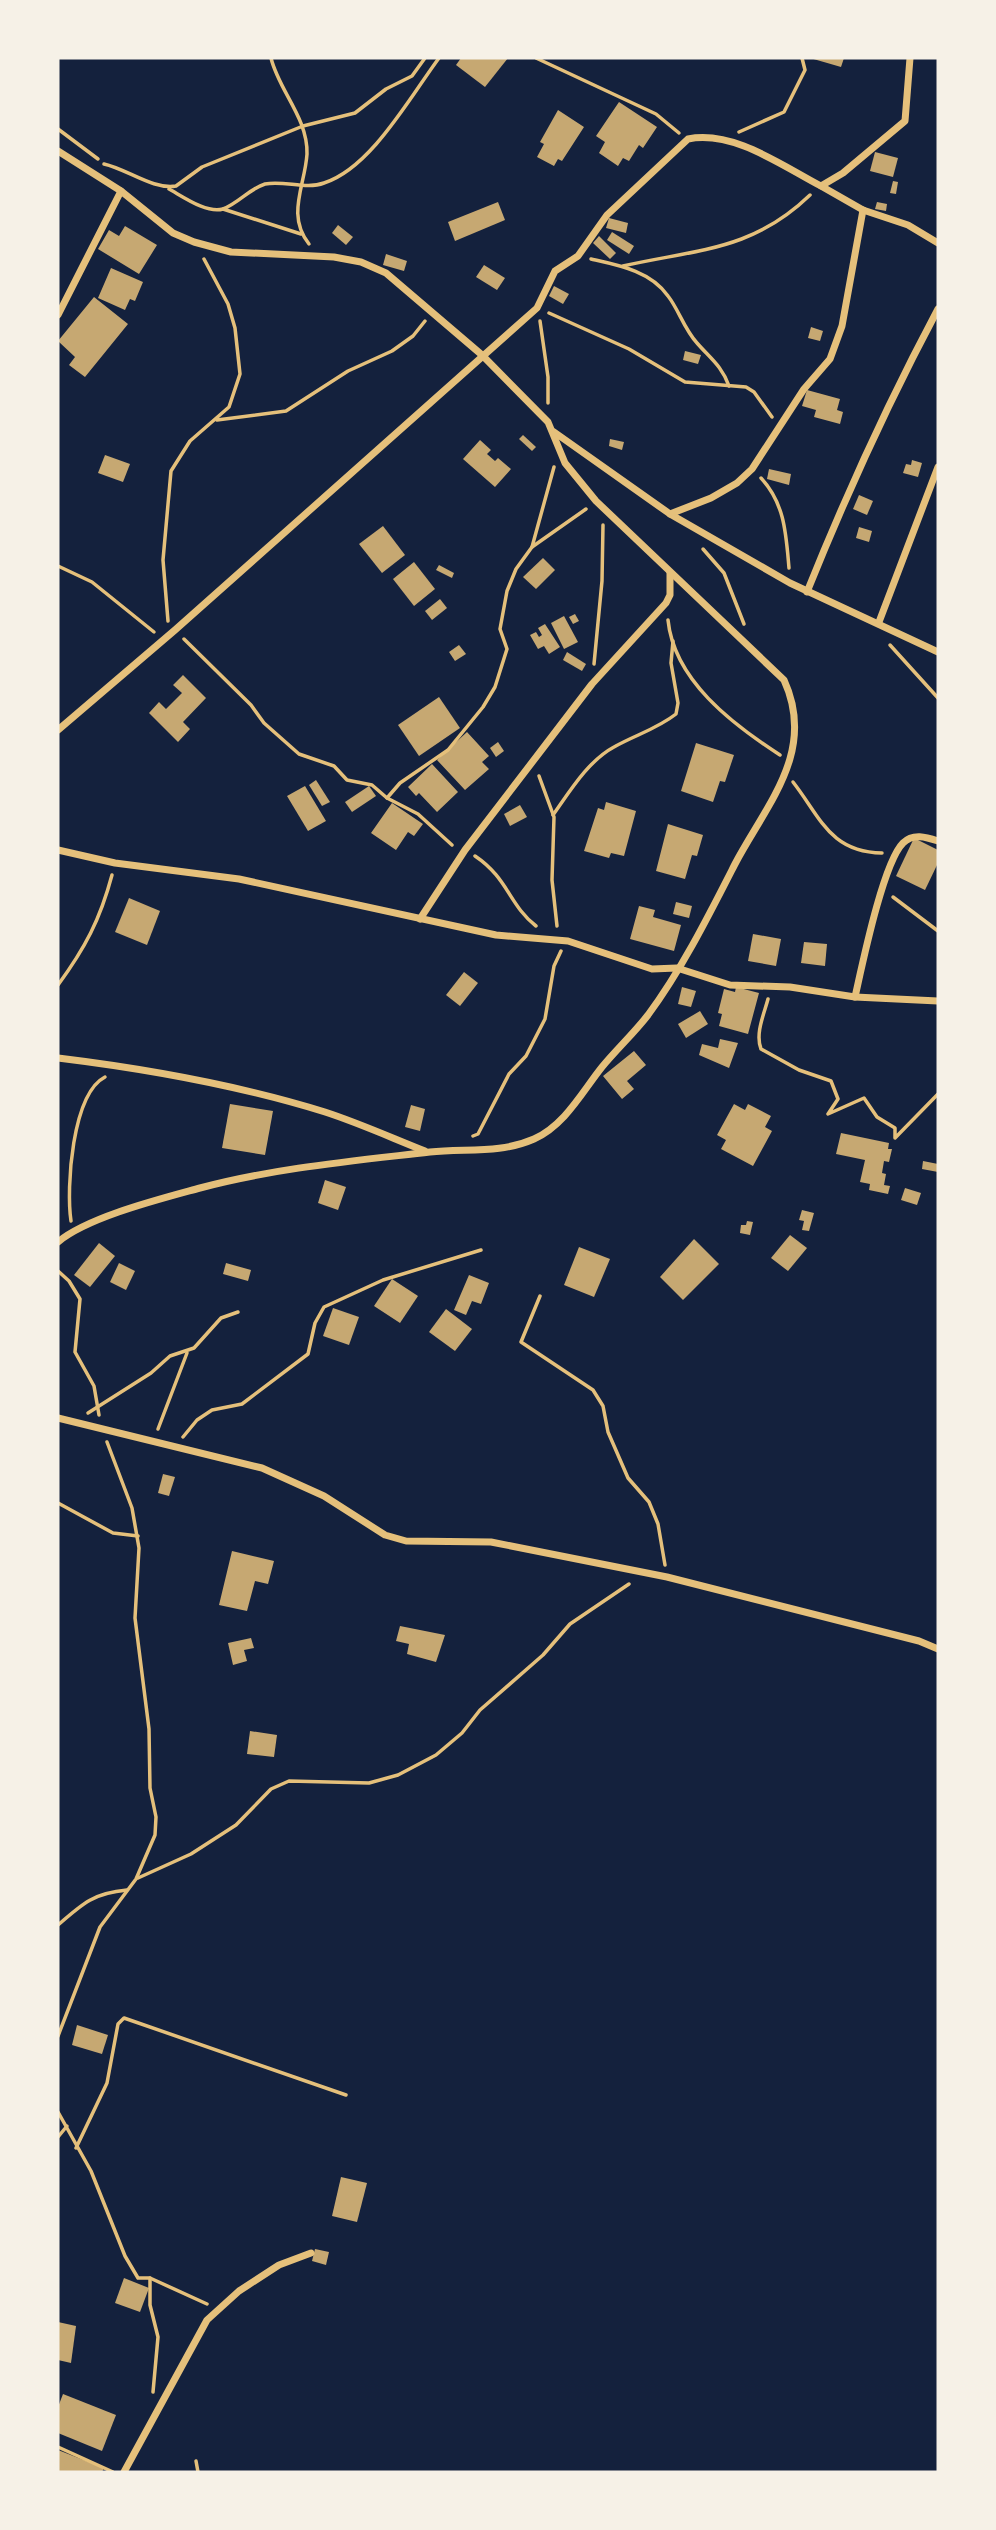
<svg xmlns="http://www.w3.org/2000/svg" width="996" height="2530" font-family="'Varela Round',sans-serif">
<rect width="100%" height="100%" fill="#14213d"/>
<g fill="#c6a872">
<path d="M461,58H508L485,87L456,65Z"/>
<path d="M810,58H844L841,67Z"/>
<path d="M619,102L657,127L643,148L639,145L629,161L623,158L618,166L599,153L605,142L596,136Z"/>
<path d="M558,110L584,127L562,161L558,159L554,166L537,157L544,144L540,142Z"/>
<path d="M875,152L898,158L893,177L870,171Z"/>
<path d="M893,181L898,182L896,194L890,193Z"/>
<path d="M498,202L505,220L455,241L448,222Z"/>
<path d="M877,202L887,204L886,211L875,209Z"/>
<path d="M609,218L628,223L626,233L606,228Z"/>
<path d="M338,225L353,237L346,245L332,233Z"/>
<path d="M125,226L157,245L139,274L98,249L109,230L119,236Z"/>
<path d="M612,232L634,246L629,254L607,240Z"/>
<path d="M599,236L616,253L610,259L593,243Z"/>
<path d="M386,254L407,261L404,271L383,265Z"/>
<path d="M484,265L505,278L497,290L476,277Z"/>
<path d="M111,268L143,282L135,301L130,299L125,310L98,298Z"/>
<path d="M554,286L569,294L563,304L549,296Z"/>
<path d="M94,297L128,324L85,377L69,365L75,357L58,341Z"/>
<path d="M811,327L823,331L820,341L808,338Z"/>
<path d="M685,351L701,355L698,364L683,360Z"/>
<path d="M807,390L840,399L837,410L843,412L840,424L814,417L816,410L802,406Z"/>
<path d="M523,435L536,447L532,451L519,439Z"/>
<path d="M610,439L624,442L622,450L609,446Z"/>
<path d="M480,440L491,450L487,454L495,461L498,458L511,469L495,487L463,459Z"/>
<path d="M105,455L130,464L123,482L98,473Z"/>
<path d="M912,460L922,463L918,477L903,473L906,464L911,465Z"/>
<path d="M769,469L791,474L789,485L767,479Z"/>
<path d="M859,495L873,501L867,515L853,509Z"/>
<path d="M383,526L405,555L382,573L359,544Z"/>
<path d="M859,527L872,531L869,542L856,538Z"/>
<path d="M543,558L555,570L536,589L523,577Z"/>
<path d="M414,562L435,589L414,606L393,579Z"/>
<path d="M439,565L454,573L452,578L436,570Z"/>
<path d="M440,599L447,608L432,620L425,611Z"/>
<path d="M575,614L579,621L573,624L569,617Z"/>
<path d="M564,616L578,642L564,649L551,623Z"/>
<path d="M545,624L560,647L549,654L544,646L538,649L530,635L536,632L539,637L542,635L538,628Z"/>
<path d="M459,645L466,654L455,661L449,652Z"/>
<path d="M567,652L586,664L582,671L563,660Z"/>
<path d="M183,675L206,698L183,722L190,729L178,742L149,713L159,702L166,709L182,693L173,685Z"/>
<path d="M439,697L460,728L419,756L398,725Z"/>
<path d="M467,732L489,756L482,762L489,769L465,790L437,760Z"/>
<path d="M498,742L504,751L496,757L490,748Z"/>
<path d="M696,743L734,755L725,782L720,781L713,802L681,791Z"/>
<path d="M432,764L458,792L437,812L419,793L416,796L408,787Z"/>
<path d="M316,780L330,802L322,806L309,785Z"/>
<path d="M305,786L326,821L308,831L287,796Z"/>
<path d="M369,786L376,796L352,812L345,802Z"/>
<path d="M606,802L636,811L624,856L611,853L609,858L584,851L598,808L604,810Z"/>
<path d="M392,803L423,824L414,836L408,832L396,850L371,833Z"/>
<path d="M520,805L527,817L510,826L504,814Z"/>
<path d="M668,824L703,835L697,856L692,855L685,879L656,871Z"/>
<path d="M914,838L938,850V863L925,890L896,876Z"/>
<path d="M129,898L160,911L147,945L115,932Z"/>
<path d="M676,902L692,906L689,918L673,914Z"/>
<path d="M639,906L655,910L653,917L681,925L674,951L630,939Z"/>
<path d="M753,934L781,939L776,966L748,961Z"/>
<path d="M804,942L827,944L825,966L801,963Z"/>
<path d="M464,972L478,983L460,1006L446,995Z"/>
<path d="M682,987L696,991L691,1007L678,1004Z"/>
<path d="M736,987L759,993L748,1034L719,1026L722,1014L718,1013L724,989L735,992Z"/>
<path d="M700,1011L708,1024L686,1038L678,1024Z"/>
<path d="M720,1039L738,1043L729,1068L699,1055L702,1044L718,1048Z"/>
<path d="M634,1051L646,1065L627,1081L634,1089L622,1099L603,1076Z"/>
<path d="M230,1104L273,1111L265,1155L222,1148Z"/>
<path d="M734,1104L745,1110L748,1104L771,1116L765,1127L772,1131L753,1166L721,1149L726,1140L717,1135Z"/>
<path d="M411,1105L425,1109L420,1131L405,1127Z"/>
<path d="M841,1133L889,1143L888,1149H892L889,1162L884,1161L882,1173L886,1174L884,1185L890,1186L888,1194L869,1190L870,1184L860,1182L865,1160L836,1154Z"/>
<path d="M923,1161L938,1164V1172L922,1169Z"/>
<path d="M325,1180L346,1187L338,1210L318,1203Z"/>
<path d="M905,1188L921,1193L917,1205L901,1200Z"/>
<path d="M802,1210L814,1213L809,1231L802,1230L804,1221L799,1220Z"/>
<path d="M747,1221L753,1222L750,1235L740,1233L741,1225H746Z"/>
<path d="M790,1235L807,1248L788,1271L771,1258Z"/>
<path d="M694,1239L719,1264L683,1300L660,1277Z"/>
<path d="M99,1243L115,1256L90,1287L74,1275Z"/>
<path d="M579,1247L610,1259L594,1297L564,1285Z"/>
<path d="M119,1263L135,1271L126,1290L110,1282Z"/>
<path d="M226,1263L251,1270L248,1281L223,1274Z"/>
<path d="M469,1275L489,1283L481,1304L472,1301L466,1315L454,1310Z"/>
<path d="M392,1279L418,1296L400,1323L374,1306Z"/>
<path d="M333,1308L359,1317L349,1345L323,1336Z"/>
<path d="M446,1309L472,1329L455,1351L429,1332Z"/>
<path d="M163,1474L175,1477L169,1496L158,1493Z"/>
<path d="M232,1551L274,1561L268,1584L255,1581L247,1611L219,1605Z"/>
<path d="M400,1626L445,1635L436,1662L407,1654L409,1644L396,1641Z"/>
<path d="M251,1638L254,1648L244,1650L247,1661L233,1665L228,1643Z"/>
<path d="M250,1731L277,1735L274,1757L247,1754Z"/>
<path d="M77,2025L108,2035L102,2054L72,2045Z"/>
<path d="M341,2177L367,2183L357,2222L332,2216Z"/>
<path d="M315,2249L329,2252L326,2265L312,2261Z"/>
<path d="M124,2278L149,2288L140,2312L115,2303Z"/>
<path d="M58,2322L76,2326L71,2363L58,2360Z"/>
<path d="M63,2394L116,2415L102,2451L58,2433V2407Z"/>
<path d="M58,2450L104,2468L102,2472H58Z"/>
</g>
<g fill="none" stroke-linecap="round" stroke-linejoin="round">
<g stroke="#e5c07b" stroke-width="3.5">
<path d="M271,58C279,91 308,118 307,154C305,186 286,215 309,244"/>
<path d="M536,58L656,114L679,133"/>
<path d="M58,129L98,159"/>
<path d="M739,132L784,112L805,70L802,58"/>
<path d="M104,164C127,169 153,190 176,186L202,167L303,126L355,113L386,89L412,76L425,58"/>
<path d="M169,189C182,196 207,214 223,209C239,203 249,189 265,184C284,180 306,190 324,183C371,168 410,97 439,58"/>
<path d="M223,209L301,234"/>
<path d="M591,259C618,265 651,271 668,296C679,310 684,329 697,343C710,358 722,366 729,386"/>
<path d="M623,266C698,249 752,251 810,195"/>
<path d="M549,313L629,349L685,382L746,387L754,392L772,417"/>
<path d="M540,321L548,377V403"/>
<path d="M217,420L286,411L348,371L392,351L413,336L425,321"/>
<path d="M761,478C785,504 786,534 789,568"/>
<path d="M532,547L586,509"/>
<path d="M703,549L724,573L744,624"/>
<path d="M58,566L92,582L154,632"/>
<path d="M668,620C674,680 732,724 780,755"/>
<path d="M168,621L163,560L171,471L190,441L229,407L240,374L235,328L228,304L204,259"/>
<path d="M184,639L251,705L264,723L299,754L334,766L347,780L372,785L387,798L418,814L452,845"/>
<path d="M890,645L938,698"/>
<path d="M594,664L602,581L603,525"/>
<path d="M539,776L554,817L552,880L557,926"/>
<path d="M793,782C821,818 830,852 882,853"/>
<path d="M387,798L400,783L448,750L483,707L495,687L507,649L500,629L507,591L516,569L532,547L554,467"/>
<path d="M553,815C570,791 588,761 614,747C635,735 657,729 676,714L678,703L671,663L673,641"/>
<path d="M475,856C508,878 509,905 536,926"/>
<path d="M893,897L938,931"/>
<path d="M58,985C85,948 100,920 112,875"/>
<path d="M768,999C764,1014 755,1034 761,1049L799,1070L831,1081L838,1099L828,1114L864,1098L877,1117L895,1128V1138L938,1094"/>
<path d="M473,1136L478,1134L509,1074L526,1056L545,1019L554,966L561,951"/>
<path d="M71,1221C66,1188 72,1094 105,1077"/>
<path d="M58,1271L69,1281L80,1299L75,1352L94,1386L99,1415"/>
<path d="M540,1296L521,1342L593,1390L603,1406L608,1432L628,1478L649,1502L658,1524L665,1565"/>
<path d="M88,1413L151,1373L170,1356L194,1348L221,1318L238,1312"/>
<path d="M158,1429L187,1353"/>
<path d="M183,1437L197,1420L212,1410L242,1404L308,1354L315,1323L324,1307L383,1280L481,1250"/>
<path d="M58,1503L113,1533L138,1536"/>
<path d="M138,1878L191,1854L236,1825L271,1789L289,1781L369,1783L398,1775L436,1755L462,1733L480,1710L543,1655L570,1624L629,1584"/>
<path d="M58,1925C83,1903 94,1893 127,1890"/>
<path d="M58,2036L100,1927L136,1879L155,1835L156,1817L150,1788L149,1729L135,1618L139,1548L132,1508L107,1442"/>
<path d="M58,2112L91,2171L125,2256L138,2278H150L207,2304"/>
<path d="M58,2137L67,2126"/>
<path d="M76,2148L107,2083L118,2024L124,2018L346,2095"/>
<path d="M150,2278V2305L158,2337L153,2392"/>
<path d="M58,2447L113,2472"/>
<path d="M196,2461L198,2472"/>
</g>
<g stroke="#e5c07b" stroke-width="7">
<path d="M58,151L121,191L173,233L194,242L231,252L334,257L361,262L386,273L482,355L548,422L565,463L596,501L784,680C817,752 766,805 735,864C709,915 682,969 648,1015C634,1033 617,1049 602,1067C582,1092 565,1125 534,1139C500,1154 465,1148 430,1152C353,1161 275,1168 200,1188C160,1199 88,1217 58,1242"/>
<path d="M821,186L863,210L908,225L938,243"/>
<path d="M58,315L121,191"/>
<path d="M554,432L670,514L790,583L938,652"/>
<path d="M670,514L711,498L737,483L752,469L804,389L830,359L842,326L863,210"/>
<path d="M807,592C846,495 889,401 938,309"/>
<path d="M879,622L938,467"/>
<path d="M58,730L175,630L537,308L555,271L578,256L607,215L688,139C733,130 781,165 821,186L843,173L905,121L910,58"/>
<path d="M58,850L115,863L239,879L496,935L568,941L652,969L677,968L730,985L790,987L855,997L938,1001"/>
<path d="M420,919L465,850L592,684L666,603L670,595V573"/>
<path d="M855,997C862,966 883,863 903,843C913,833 926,837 938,841"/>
<path d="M58,1058C148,1069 238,1085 325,1112C359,1123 392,1138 425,1151"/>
<path d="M58,1418L262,1468L324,1496L385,1535L406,1541L491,1542L667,1577L919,1641L938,1649"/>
<path d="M124,2472L207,2320L239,2291L279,2265L311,2253"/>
</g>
</g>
<rect width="996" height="2530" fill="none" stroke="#f6f1e7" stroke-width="119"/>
</svg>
